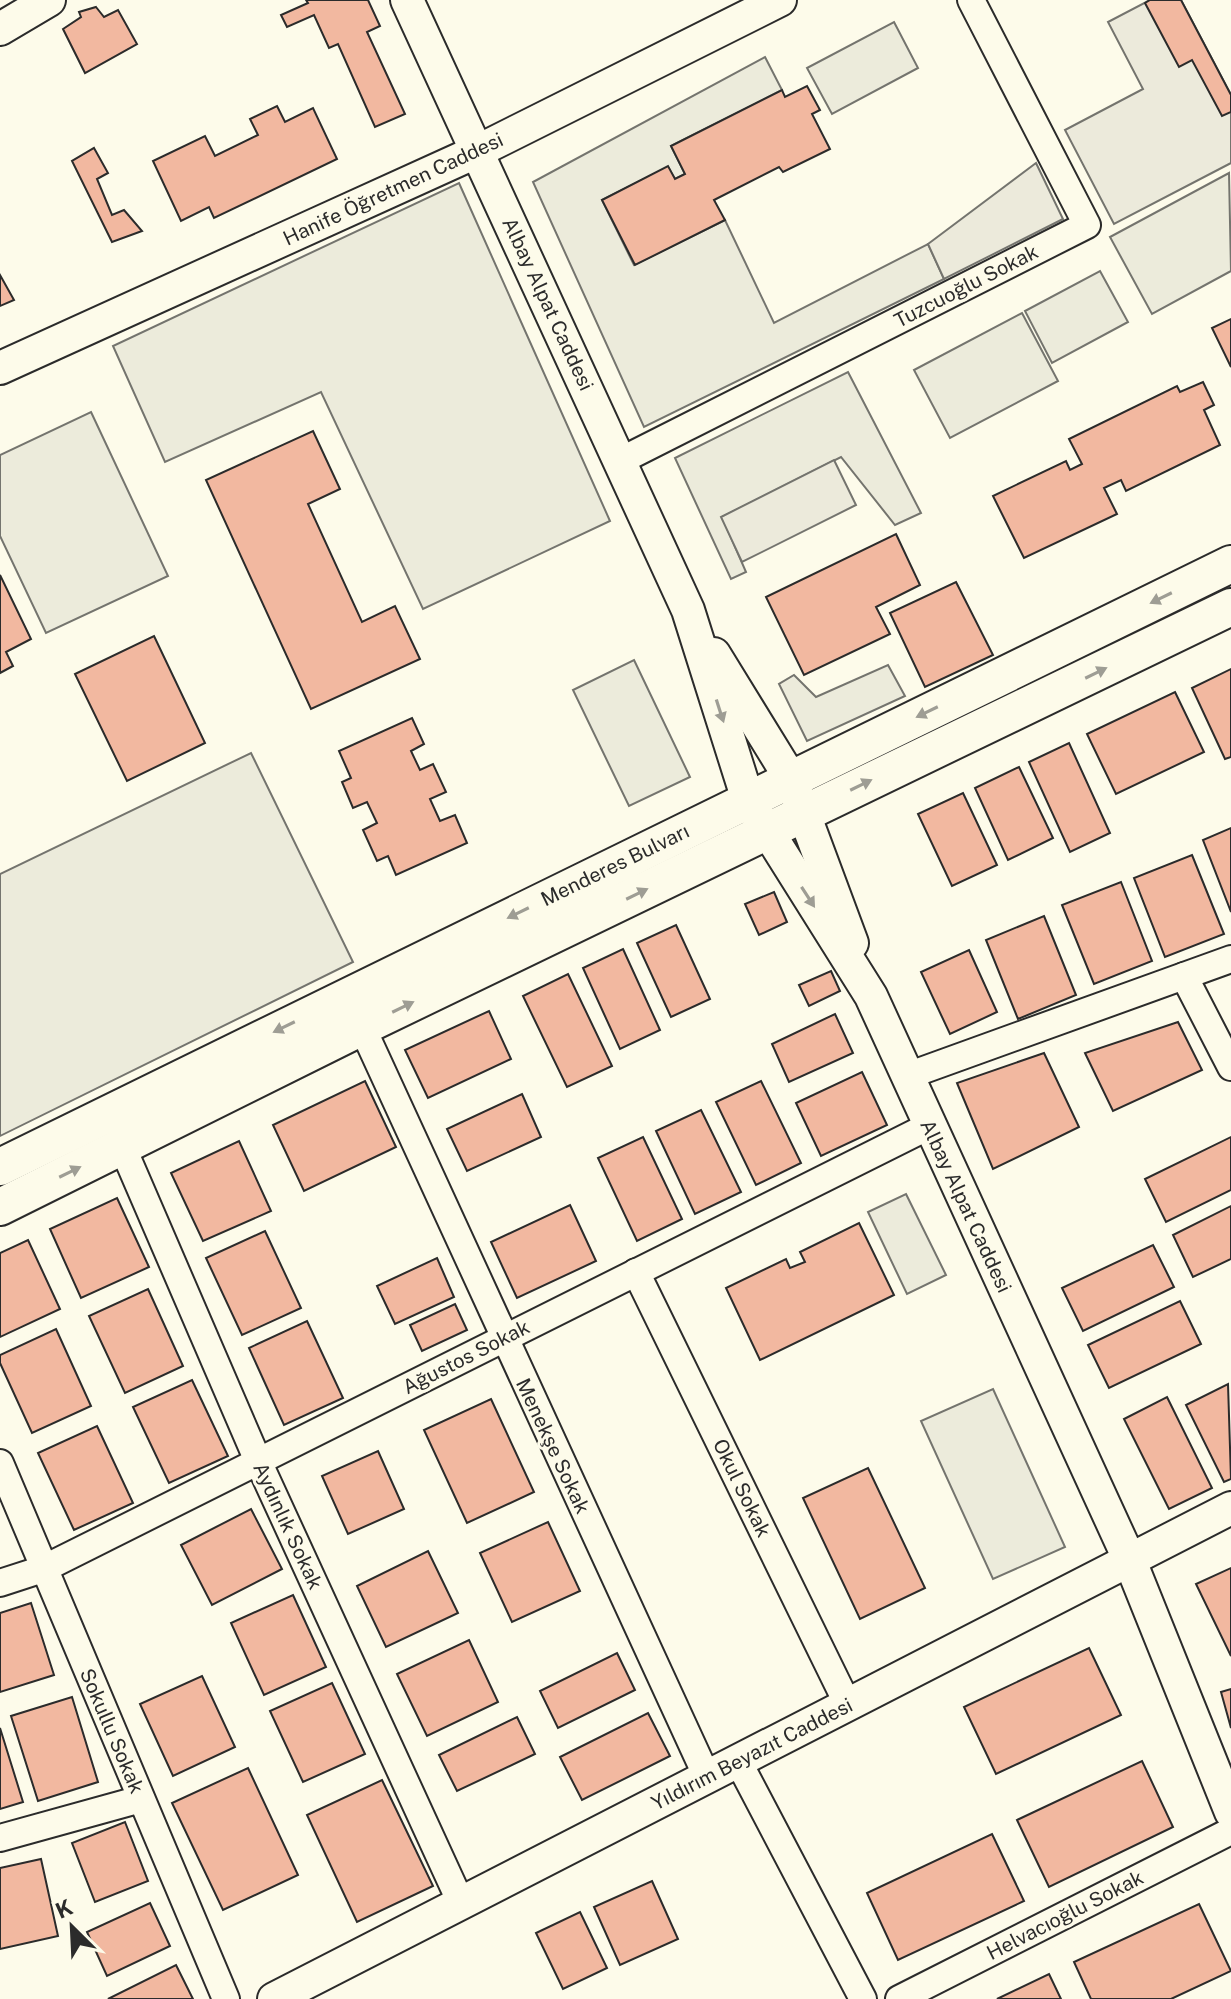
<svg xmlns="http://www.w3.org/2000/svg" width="1231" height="1999" font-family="'Public Sans',sans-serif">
<rect width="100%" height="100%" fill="#fdfbea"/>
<g fill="#ecebdb" stroke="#74746e" stroke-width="2">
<path d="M894,22L918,68L832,114L807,68Z"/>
<path d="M765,57L782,90L671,146L685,174L675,179L668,167L602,200L634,265L725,220L774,323L928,244L944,279L644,427L533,182Z"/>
<path d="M1229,173L1231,271L1152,314L1110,237Z"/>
<path d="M459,183L610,521L423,609L321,392L165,462L113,346Z"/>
<path d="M1100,271L1128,322L1052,363L1025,311Z"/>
<path d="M1022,313L1058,381L950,438L914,370Z"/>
<path d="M848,372L921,513L895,525L841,457L722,517L746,572L731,579L675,458Z"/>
<path d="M91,412L168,576L46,633L0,536V455Z"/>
<path d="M634,660L690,777L629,806L573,690Z"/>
<path d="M888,665L905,696L807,741L779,684L794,675L816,697Z"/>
<path d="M251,753L353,962L0,1136V874Z"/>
<path d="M906,1194L946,1275L907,1294L868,1212Z"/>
<path d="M993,1389L1065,1547L993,1579L921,1421Z"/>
</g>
<g fill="#eceadb" stroke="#74746e" stroke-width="2">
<path d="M1150,0H1181L1231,95V163L1114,224L1065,130L1143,89L1108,22Z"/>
<path d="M1036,163L1063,219L944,279L928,244Z"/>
<path d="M834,460L856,505L742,562L721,517Z"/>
</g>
<g fill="#f2b8a0" stroke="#2b2b2b" stroke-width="2">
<path d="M306,0H368L380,26L367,32L405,114L375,127L338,44L329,48L314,15L287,27L281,15L308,3Z"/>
<path d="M1150,0H1181L1231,95V112L1222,116L1192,60L1179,67L1145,3Z"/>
<path d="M96,7L104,17L118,10L137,44L85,73L63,29L81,17L79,12Z"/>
<path d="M807,86L820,110L812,114L830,149L783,172L779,167L714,200L725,220L635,265L602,200L668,166L675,179L685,174L671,146L782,90L785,97Z"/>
<path d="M277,106L285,122L313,108L337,159L214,218L209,207L181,221L153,161L205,136L215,156L258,135L250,119Z"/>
<path d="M94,148L108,173L97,179L112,215L124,210L142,231L112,242L72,161Z"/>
<path d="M0,275L14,300L0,306Z"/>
<path d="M1231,319V367L1212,328Z"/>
<path d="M1203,382L1214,405L1204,410L1220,445L1126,491L1121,480L1104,488L1117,514L1024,558L993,496L1066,461L1070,470L1082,464L1069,439L1177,386L1180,392Z"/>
<path d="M313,431L340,489L308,504L362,622L395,606L420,659L311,709L206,480Z"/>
<path d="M896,534L920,585L876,607L890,634L804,675L766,597Z"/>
<path d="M0,575L31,639L6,652L13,666L0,673Z"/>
<path d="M956,582L993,655L925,687L890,613Z"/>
<path d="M154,636L205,743L127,781L75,674Z"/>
<path d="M1231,669V757L1225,759L1192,688Z"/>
<path d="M1175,692L1204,752L1116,794L1087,734Z"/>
<path d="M412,718L424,744L411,751L420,770L433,764L446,792L430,799L440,821L455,815L467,843L396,875L388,856L377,861L363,830L377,823L367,802L353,808L342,782L351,778L339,751Z"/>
<path d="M1069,743L1110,833L1070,852L1029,762Z"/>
<path d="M1019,767L1053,838L1008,860L975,788Z"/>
<path d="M963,793L997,865L952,886L918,814Z"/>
<path d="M1231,828V912L1203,840Z"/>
<path d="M1192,855L1224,934L1165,957L1134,878Z"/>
<path d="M1121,882L1152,961L1094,984L1062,905Z"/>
<path d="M774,892L787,922L759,935L745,904Z"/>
<path d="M1044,916L1076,995L1018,1019L986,940Z"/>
<path d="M676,925L710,999L671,1017L637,943Z"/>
<path d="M623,949L660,1030L620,1049L583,968Z"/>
<path d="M969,950L997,1012L950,1034L921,972Z"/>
<path d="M831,971L840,991L809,1006L799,985Z"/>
<path d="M568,974L612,1066L567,1087L523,996Z"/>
<path d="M489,1011L511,1059L428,1098L405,1050Z"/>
<path d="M835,1014L853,1053L789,1082L772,1044Z"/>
<path d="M1178,1022L1202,1070L1113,1111L1085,1053Z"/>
<path d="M1044,1053L1079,1127L993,1169L957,1083Z"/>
<path d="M862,1072L887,1125L821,1156L796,1103Z"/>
<path d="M365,1081L396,1147L304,1191L273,1125Z"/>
<path d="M761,1081L801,1163L756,1185L716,1102Z"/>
<path d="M522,1094L541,1137L467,1171L447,1129Z"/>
<path d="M701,1110L741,1192L695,1214L656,1131Z"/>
<path d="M643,1137L682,1219L637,1241L598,1158Z"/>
<path d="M1231,1137V1190L1166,1222L1145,1179Z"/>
<path d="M239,1141L271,1211L203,1241L171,1173Z"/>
<path d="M117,1198L149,1267L81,1298L50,1229Z"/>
<path d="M570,1205L596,1261L517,1298L491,1242Z"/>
<path d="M1231,1206V1259L1193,1277L1173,1235Z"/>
<path d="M859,1223L894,1295L760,1360L726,1288L786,1259L790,1268L805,1262L800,1252Z"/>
<path d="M265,1231L301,1308L242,1335L206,1258Z"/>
<path d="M28,1240L60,1309L0,1337V1253Z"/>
<path d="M1153,1245L1174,1287L1083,1331L1062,1288Z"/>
<path d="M437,1258L454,1297L395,1324L377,1286Z"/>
<path d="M148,1289L183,1366L125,1393L89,1316Z"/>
<path d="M1180,1301L1201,1344L1109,1388L1088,1345Z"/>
<path d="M455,1304L467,1330L422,1351L410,1325Z"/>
<path d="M307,1321L343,1398L284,1425L249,1348Z"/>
<path d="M56,1329L91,1406L32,1433L0,1363V1355Z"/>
<path d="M192,1380L228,1456L169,1483L133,1407Z"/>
<path d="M1228,1384L1231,1479L1224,1482L1186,1405Z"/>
<path d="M1167,1397L1212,1488L1169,1509L1124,1419Z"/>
<path d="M491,1399L534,1492L467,1523L424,1430Z"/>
<path d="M97,1426L133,1503L74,1530L38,1453Z"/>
<path d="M378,1451L404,1509L348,1534L322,1476Z"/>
<path d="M868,1468L925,1588L860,1619L803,1498Z"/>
<path d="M251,1509L282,1569L212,1605L181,1545Z"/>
<path d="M548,1522L580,1591L512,1622L480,1553Z"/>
<path d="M428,1551L458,1613L386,1647L357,1586Z"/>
<path d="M1231,1568V1656L1196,1584Z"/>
<path d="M293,1595L326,1667L264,1695L231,1623Z"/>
<path d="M31,1603L54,1675L0,1692V1613Z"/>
<path d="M469,1640L498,1702L427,1736L397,1674Z"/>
<path d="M1089,1648L1121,1715L996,1774L964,1707Z"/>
<path d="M617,1653L635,1690L558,1728L540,1691Z"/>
<path d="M202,1676L235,1747L173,1776L140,1704Z"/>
<path d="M332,1683L365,1754L303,1782L270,1711Z"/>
<path d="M1231,1689V1728L1221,1692Z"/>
<path d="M72,1697L98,1782L38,1801L11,1716Z"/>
<path d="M648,1713L670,1756L582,1800L560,1757Z"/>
<path d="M517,1717L535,1754L457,1791L439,1755Z"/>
<path d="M0,1728L23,1802L0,1809Z"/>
<path d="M1142,1761L1173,1827L1049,1887L1017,1820Z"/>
<path d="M248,1768L298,1875L223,1910L172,1803Z"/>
<path d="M382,1780L433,1886L357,1922L307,1815Z"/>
<path d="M125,1822L148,1881L95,1902L72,1843Z"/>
<path d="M992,1834L1024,1901L898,1960L867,1893Z"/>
<path d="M41,1859L58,1936L0,1949V1868Z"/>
<path d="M652,1881L678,1939L620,1965L594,1907Z"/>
<path d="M150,1903L170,1946L107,1976L87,1932Z"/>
<path d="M1199,1904L1231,1971L1171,1999H1091L1074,1962Z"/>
<path d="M580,1912L607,1968L563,1989L536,1933Z"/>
<path d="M176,1965L193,1999H108Z"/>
<path d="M1049,1974L1061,1999H997Z"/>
</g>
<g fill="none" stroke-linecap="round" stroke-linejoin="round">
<g stroke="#2b2b2b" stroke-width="30">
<g id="minor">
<path d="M620,461L1087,225L971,0"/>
<path d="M1184,976L1231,1067"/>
<path d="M362,1027L707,1777"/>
<path d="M907,1076L1231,959"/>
<path d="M122,1146L258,1461L461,1903"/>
<path d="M636,1272L848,1705"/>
<path d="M0,1463L226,1999"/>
<path d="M0,1583L43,1569L929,1126"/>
<path d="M738,1761L863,1999"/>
<path d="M0,1838L141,1799"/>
<path d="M899,1999L1231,1831"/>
</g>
</g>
<g stroke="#2b2b2b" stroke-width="36">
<g id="tertiary">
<path d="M407,0L688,610L748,800L871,996L1130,1561L1231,1812"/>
<path d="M0,29L49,0"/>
<path d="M0,368L478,151L780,0"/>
<path d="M714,654L791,779L852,943"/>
<path d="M274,1999L1231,1508"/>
</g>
</g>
<g stroke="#2b2b2b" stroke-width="40">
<g id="secondary">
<path d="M0,1167L1231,564"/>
<path d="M0,1207L362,1027L1231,607"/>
</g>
</g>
<use href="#minor" stroke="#fdfbea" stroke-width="26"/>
<use href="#tertiary" stroke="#fdfbea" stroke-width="32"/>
<use href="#secondary" stroke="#fdfbea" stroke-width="36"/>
</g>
<defs><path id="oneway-solid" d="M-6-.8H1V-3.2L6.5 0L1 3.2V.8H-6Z" transform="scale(2)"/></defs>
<g fill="#9e9d94">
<use href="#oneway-solid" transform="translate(1161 598) rotate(154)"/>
<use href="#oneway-solid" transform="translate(1096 673) rotate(-26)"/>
<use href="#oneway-solid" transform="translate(720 711) rotate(72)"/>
<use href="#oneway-solid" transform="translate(927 712) rotate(154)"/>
<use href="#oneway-solid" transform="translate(861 785) rotate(-26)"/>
<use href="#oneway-solid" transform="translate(637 894) rotate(-26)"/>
<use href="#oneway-solid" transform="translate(808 897) rotate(57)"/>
<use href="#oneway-solid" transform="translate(518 913) rotate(154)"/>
<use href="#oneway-solid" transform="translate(403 1007) rotate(-26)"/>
<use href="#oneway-solid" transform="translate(284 1027) rotate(154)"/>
<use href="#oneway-solid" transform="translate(70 1172) rotate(-26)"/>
</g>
<g text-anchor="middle" stroke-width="6" stroke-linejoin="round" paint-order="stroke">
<g font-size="20" fill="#2b2b2b" stroke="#fdfbea">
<text transform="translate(393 189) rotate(-25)" y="7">Hanife Öğretmen Caddesi</text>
<text transform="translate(966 286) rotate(-27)" y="7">Tuzcuoğlu Sokak</text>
<text transform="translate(548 304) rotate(65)" y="7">Albay Alpat Caddesi</text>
<text transform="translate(615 865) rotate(-26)" y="7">Menderes Bulvarı</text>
<text transform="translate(966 1206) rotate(65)" y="7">Albay Alpat Caddesi</text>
<text transform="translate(466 1357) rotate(-27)" y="7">Ağustos Sokak</text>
<text transform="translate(553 1446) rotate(65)" y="7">Menekşe Sokak</text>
<text transform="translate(742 1488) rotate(64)" y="7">Okul Sokak</text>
<text transform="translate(288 1526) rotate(65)" y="7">Aydınlık Sokak</text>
<text transform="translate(112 1731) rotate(67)" y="7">Sokullu Sokak</text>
<text transform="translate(752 1754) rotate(-27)" y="7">Yıldırım Beyazıt Caddesi</text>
<text transform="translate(1065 1915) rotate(-27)" y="7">Helvacıoğlu Sokak</text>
</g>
</g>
<g transform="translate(72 1927) rotate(336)" stroke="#fdfbea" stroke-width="6" paint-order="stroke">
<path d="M0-6L14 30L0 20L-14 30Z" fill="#2b2b2b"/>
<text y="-12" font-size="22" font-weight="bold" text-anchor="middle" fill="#2b2b2b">K</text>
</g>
</svg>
